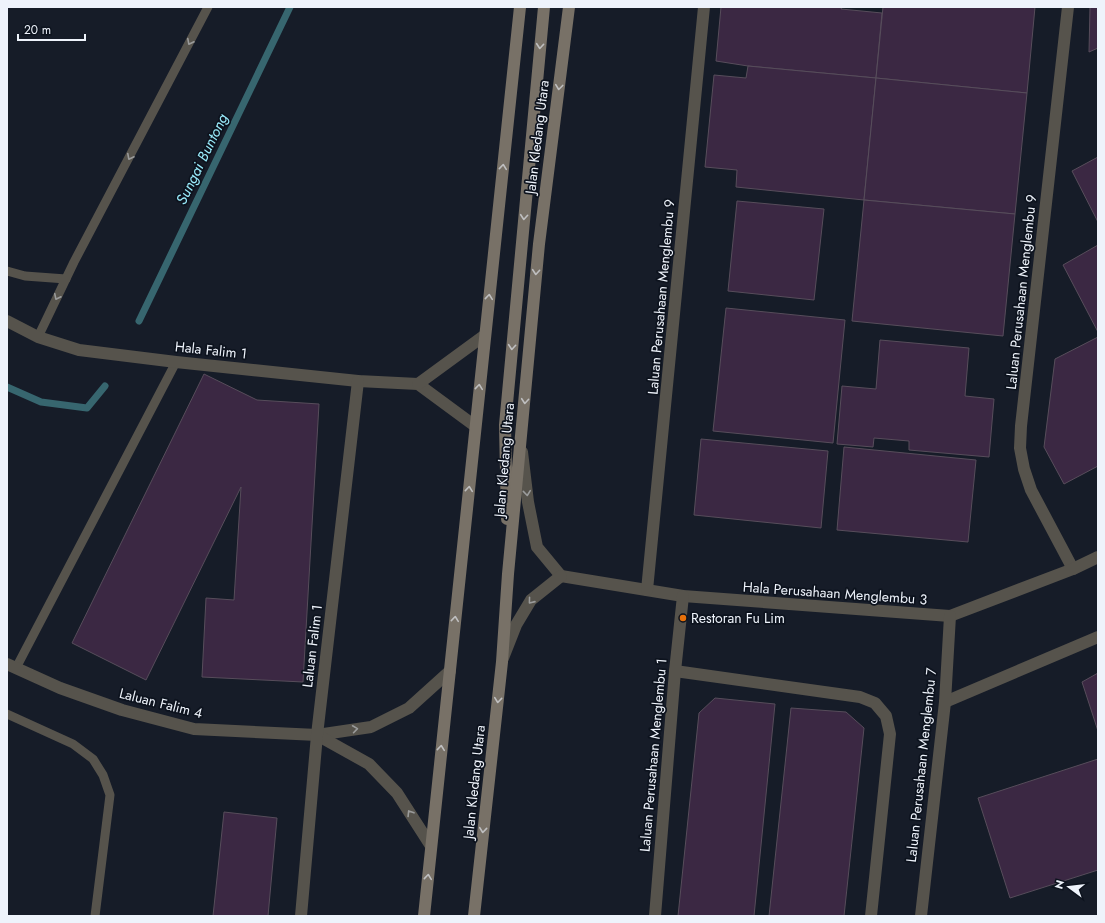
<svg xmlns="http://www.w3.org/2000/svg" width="1105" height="923" font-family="Jost,sans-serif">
<rect width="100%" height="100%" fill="#161c28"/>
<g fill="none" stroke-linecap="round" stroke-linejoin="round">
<g stroke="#37666f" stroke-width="7">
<path d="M139,321L290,7"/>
<path d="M7,387L41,402L87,408L105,386"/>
</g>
</g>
<g fill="#3b2843" stroke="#574d5b">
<path d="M721,7H842L841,9L882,13L876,78L748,66L716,61Z"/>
<path d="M883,7H1035L1027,93L876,78Z"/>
<path d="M1090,7H1098V48L1089,52Z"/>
<path d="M748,66L876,78L864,200L736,187L737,170L705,167L714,75L746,78Z"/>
<path d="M876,78L1027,93L1015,214L864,200Z"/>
<path d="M1098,157V222L1072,171Z"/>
<path d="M864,200L1015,214L1003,336L852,321Z"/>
<path d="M737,201L824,209L814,300L728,291Z"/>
<path d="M1098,245V332L1063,265Z"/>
<path d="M726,308L845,320L833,443L713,431Z"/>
<path d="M1098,337V466L1064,484L1044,447L1055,359Z"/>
<path d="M880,340L969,348L965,396L994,399L989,457L909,450V441L874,438L873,447L837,444L842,386L876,389Z"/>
<path d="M204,374L257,400L319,404L303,682L202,677L206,598L234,600L241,487L146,680L72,643Z"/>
<path d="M701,439L828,451L821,528L694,515Z"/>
<path d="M844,447L976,460L968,542L837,530Z"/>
<path d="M1098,673V731L1082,682Z"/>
<path d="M715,698L775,704L754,916H678L699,713Z"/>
<path d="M791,708L846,712L864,728L844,916H769Z"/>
<path d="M1098,759V870L1010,898L978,798Z"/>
<path d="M224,812L277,818L268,916H213Z"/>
</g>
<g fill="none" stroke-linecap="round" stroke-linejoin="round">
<g stroke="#56534c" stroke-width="9">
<path d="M7,271L25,276L66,279"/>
<path d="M38,337L74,262L208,7"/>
<path d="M16,668L176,362"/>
<path d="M7,714L73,744L93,759L103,775L110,795L95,916"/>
</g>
<g stroke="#56534c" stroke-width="12">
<path d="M1068,7L1021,426L1020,448L1024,469L1031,490L1073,569"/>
<path d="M7,321L38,337L79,350L176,362L358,381L418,384L475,426"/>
<path d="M418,384L485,335"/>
<path d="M522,452L528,502L537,547L561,576"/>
<path d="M561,576L683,596L950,616L1073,569L1098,557"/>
<path d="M647,590L704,7"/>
<path d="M503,658L516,625L531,600L561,576"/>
<path d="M7,664L60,688L122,710L194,729L317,735L371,727L409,708L450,671"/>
<path d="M675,671L860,697L875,703L886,716L890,734L871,916"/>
<path d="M945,702L1098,637"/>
<path d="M317,735L369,764L397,793L431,846"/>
<path d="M301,916L317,735L358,381"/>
<path d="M655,916L675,671L683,596"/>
<path d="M921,916L945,702L950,616"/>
</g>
<g stroke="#787167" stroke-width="12">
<path d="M507,519L505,425L544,7"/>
<path d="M424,916L520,7"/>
<path d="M474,916L502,662L508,574L539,244L569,7"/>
</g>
</g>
<defs><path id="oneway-chevron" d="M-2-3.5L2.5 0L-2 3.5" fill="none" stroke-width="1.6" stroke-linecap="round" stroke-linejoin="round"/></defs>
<g stroke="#9a9b9b">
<use href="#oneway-chevron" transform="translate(190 42) rotate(117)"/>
<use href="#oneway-chevron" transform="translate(130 157) rotate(117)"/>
<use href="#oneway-chevron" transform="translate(57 297) rotate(116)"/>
<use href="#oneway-chevron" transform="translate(527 493) rotate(84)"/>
<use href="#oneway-chevron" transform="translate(531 601) rotate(129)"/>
<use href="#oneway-chevron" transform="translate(355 729) rotate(-8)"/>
<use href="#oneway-chevron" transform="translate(410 813) rotate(-122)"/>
</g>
<g stroke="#bfbfc0">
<use href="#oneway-chevron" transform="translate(540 46) rotate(95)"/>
<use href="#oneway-chevron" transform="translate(559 87) rotate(97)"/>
<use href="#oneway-chevron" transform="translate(503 167) rotate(-84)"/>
<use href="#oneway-chevron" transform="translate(524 217) rotate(95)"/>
<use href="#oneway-chevron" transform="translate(536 272) rotate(95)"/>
<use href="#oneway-chevron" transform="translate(489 297) rotate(-84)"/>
<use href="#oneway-chevron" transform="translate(512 347) rotate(95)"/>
<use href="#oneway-chevron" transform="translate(479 387) rotate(-84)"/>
<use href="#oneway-chevron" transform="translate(525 401) rotate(95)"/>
<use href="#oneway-chevron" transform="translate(469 489) rotate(-84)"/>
<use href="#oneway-chevron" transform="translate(455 619) rotate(-84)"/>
<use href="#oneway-chevron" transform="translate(498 700) rotate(96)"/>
<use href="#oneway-chevron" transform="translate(441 748) rotate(-84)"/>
<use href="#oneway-chevron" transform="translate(483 830) rotate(96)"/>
<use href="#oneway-chevron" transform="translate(428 877) rotate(-84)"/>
</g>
<circle fill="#e8710a" stroke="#0d131e" stroke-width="1.5" cx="683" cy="618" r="4"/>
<g text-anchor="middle" stroke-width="3.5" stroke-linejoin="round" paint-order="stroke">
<g font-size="14" fill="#eef3fb" stroke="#0d131e">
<text transform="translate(537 137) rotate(-83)" y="5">Jalan Kledang Utara</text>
<text transform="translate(1021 292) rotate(-84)" y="5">Laluan Perusahaan Menglembu 9</text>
<text transform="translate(661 297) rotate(-85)" y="5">Laluan Perusahaan Menglembu 9</text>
<text transform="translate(211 350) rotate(6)" y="5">Hala Falim 1</text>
<text transform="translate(504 460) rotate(-85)" y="5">Jalan Kledang Utara</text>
<text transform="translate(835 593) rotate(4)" y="5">Hala Perusahaan Menglembu 3</text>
<text transform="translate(312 646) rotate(-83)" y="5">Laluan Falim 1</text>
<text transform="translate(161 703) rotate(14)" y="5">Laluan Falim 4</text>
<text transform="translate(653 755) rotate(-85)" y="5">Laluan Perusahaan Menglembu 1</text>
<text transform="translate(921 765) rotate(-84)" y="5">Laluan Perusahaan Menglembu 7</text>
<text transform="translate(474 782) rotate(-84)" y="5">Jalan Kledang Utara</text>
</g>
<g font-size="14" fill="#eef3fb" stroke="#0d131e" text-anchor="start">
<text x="691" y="623">Restoran Fu Lim</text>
</g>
<g font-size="15" font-style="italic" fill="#9aecfc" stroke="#0d131e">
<text transform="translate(202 159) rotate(-64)" y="5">Sungai Buntong</text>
</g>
</g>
<rect width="1105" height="923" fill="none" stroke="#eef3fb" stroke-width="16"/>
<g transform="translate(1069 887) rotate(285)" stroke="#0d131e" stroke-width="3" paint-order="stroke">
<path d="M0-3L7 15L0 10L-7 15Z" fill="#eef3fb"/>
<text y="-6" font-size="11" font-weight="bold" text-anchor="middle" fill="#eef3fb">N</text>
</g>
<path d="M18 34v6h67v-6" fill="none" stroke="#eef3fb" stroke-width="2"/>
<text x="24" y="34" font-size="12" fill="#eef3fb" stroke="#0d131e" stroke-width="3" paint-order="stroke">20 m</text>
</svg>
